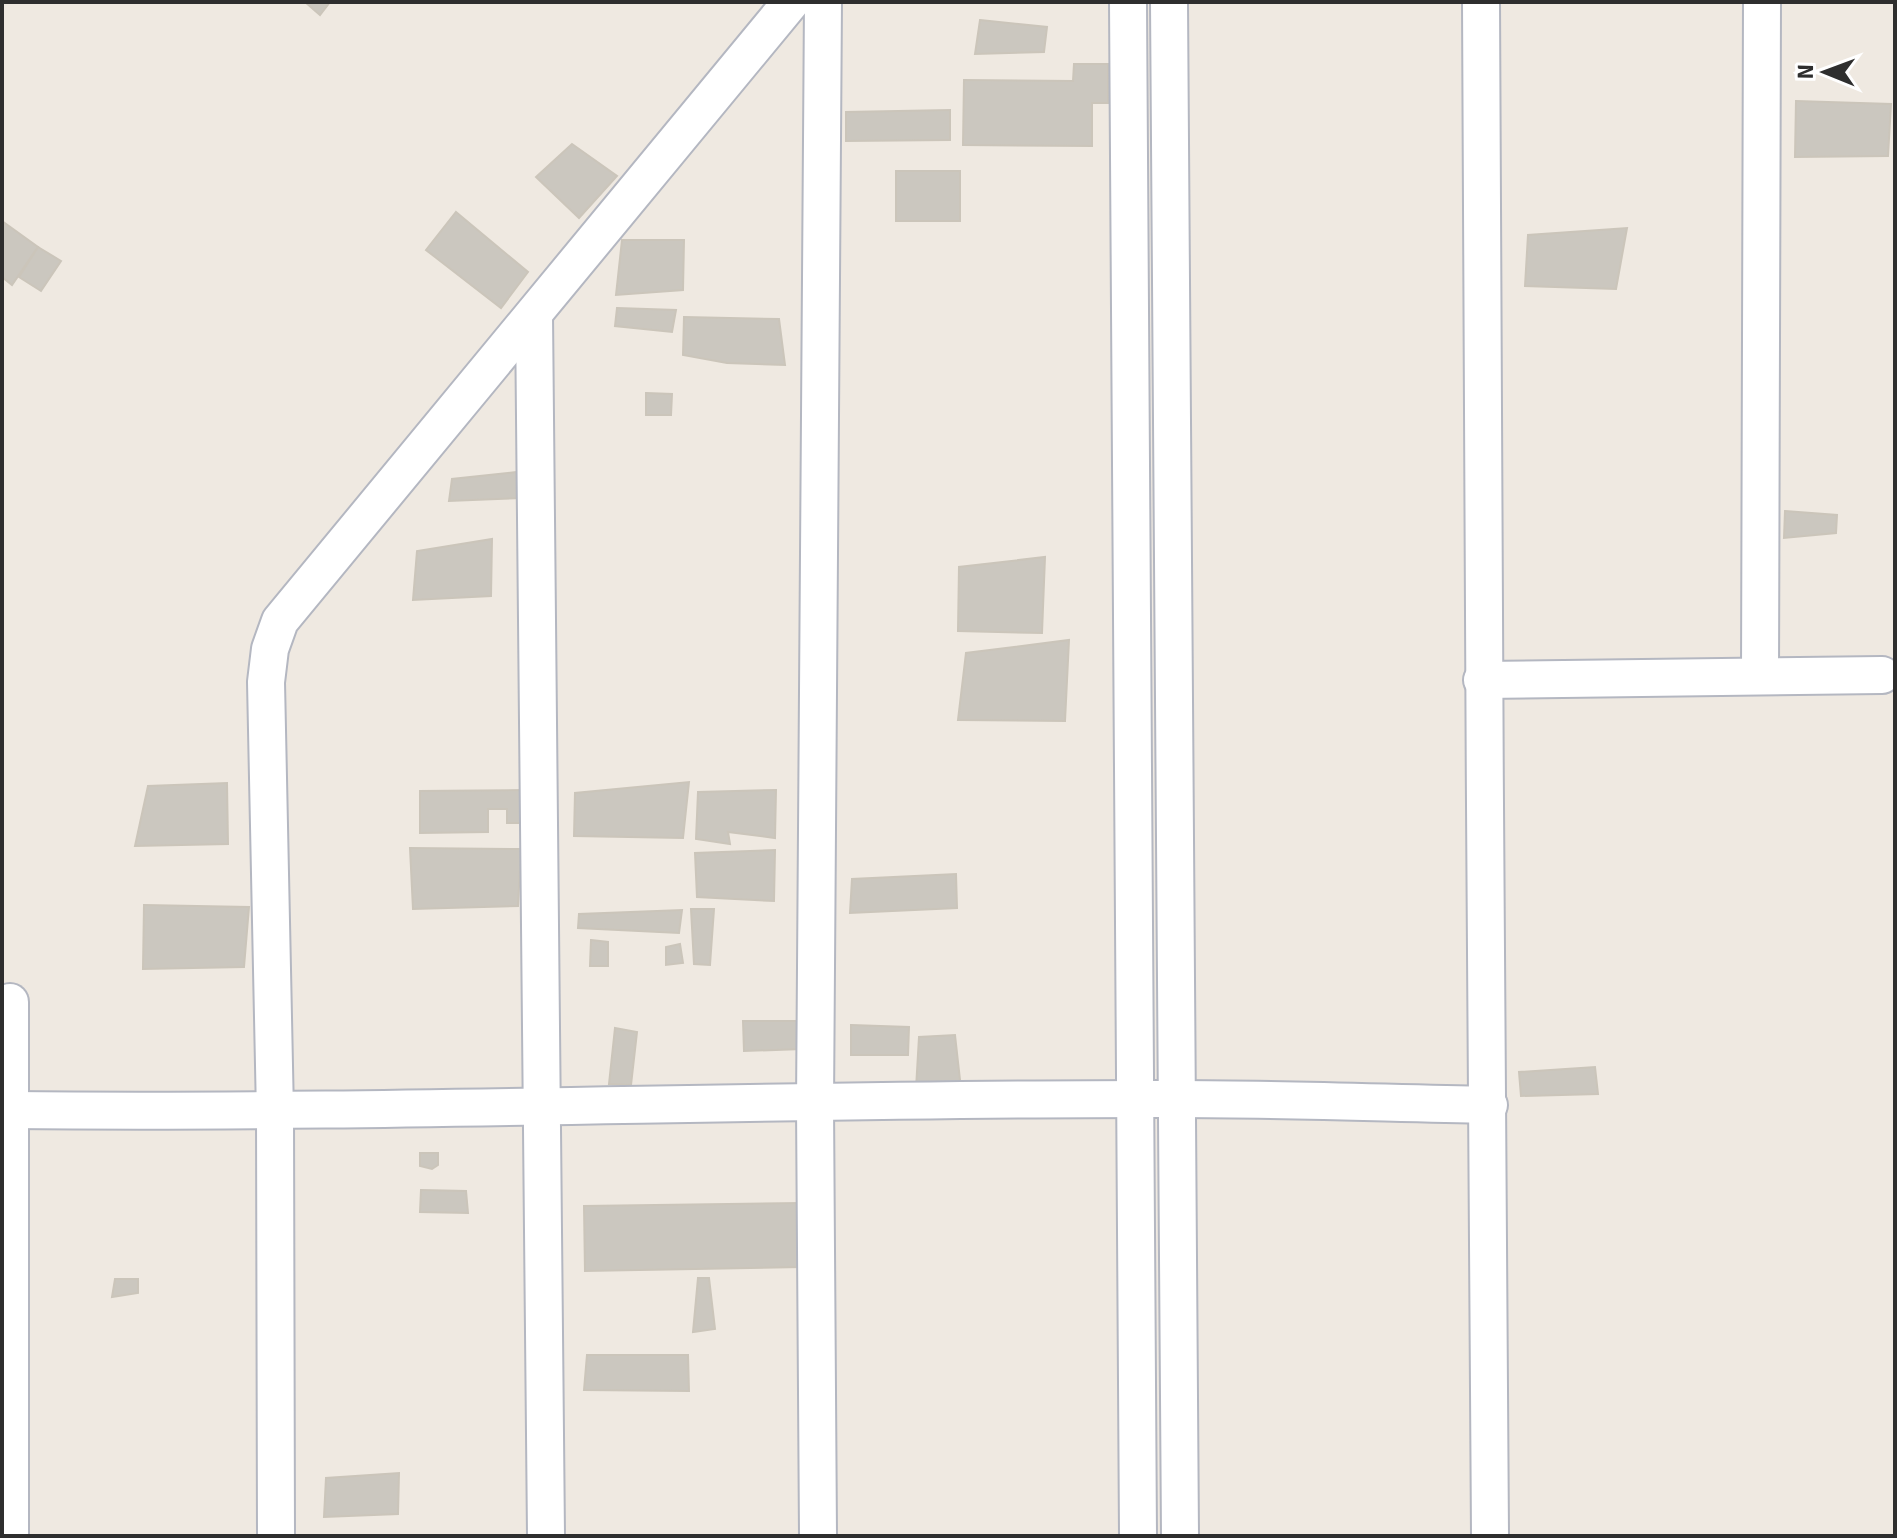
<svg xmlns="http://www.w3.org/2000/svg" width="1897" height="1538" font-family="Signika,sans-serif">
<rect width="100%" height="100%" fill="#efe9e1"/>
<g fill="#cbc7bf" stroke="#cbc5ba" stroke-width="2">
<path d="M305,2H330L320,15Z"/>
<path d="M980,20L1047,27L1044,52L975,54Z"/>
<path d="M1074,64H1108V103H1092V146L963,145L964,80L1073,81Z"/>
<path d="M1796,101L1891,104L1888,156L1795,157Z"/>
<path d="M950,110V140L846,141V112Z"/>
<path d="M572,144L617,176L579,218L536,177Z"/>
<rect x="896" y="171" width="64" height="50"/>
<path d="M456,212L528,272L501,308L426,250Z"/>
<path d="M2,221L38,247L12,285L2,277Z"/>
<path d="M1627,228L1616,289L1525,286L1528,235Z"/>
<path d="M622,240H684L683,290L616,295Z"/>
<path d="M38,247L61,261L41,291L19,277Z"/>
<path d="M617,308L676,310L672,332L615,326Z"/>
<path d="M684,317L779,319L785,365L727,363L683,355Z"/>
<path d="M646,393L672,394L671,415H646Z"/>
<path d="M526,471L523,498L449,501L452,479Z"/>
<path d="M1785,511L1837,515L1836,533L1784,538Z"/>
<path d="M492,539L491,596L413,600L417,551Z"/>
<path d="M1045,557L1042,633L958,631L959,567Z"/>
<path d="M1069,640L1065,721L958,720L966,653Z"/>
<path d="M689,782L683,838L574,836L575,793Z"/>
<path d="M227,783L228,844L135,846L148,786Z"/>
<path d="M525,790V823H507V809H488V832L420,833V791Z"/>
<path d="M776,790L775,838L728,832L730,844L696,839L698,792Z"/>
<path d="M410,848L521,849L518,906L413,909Z"/>
<path d="M775,850L774,901L697,897L695,853Z"/>
<path d="M956,874L957,908L850,913L852,879Z"/>
<path d="M144,905L249,907L244,967L143,969Z"/>
<path d="M691,909H714L710,965L694,964Z"/>
<path d="M682,910L679,933L578,928L579,914Z"/>
<path d="M591,940L608,942V966H590Z"/>
<path d="M680,944L683,963L666,965V947Z"/>
<path d="M743,1021H808L802,1049L744,1051Z"/>
<path d="M851,1025L909,1027L908,1055H851Z"/>
<path d="M615,1028L637,1032L631,1085L609,1084Z"/>
<path d="M955,1035L961,1089H916L919,1037Z"/>
<path d="M1595,1067L1598,1094L1521,1096L1519,1072Z"/>
<path d="M420,1153H438V1165L432,1169L420,1166Z"/>
<path d="M421,1190L466,1191L468,1213L420,1212Z"/>
<path d="M801,1203V1267L585,1271L584,1206Z"/>
<path d="M698,1278H709L715,1329L693,1332Z"/>
<path d="M115,1279H138V1293L112,1297Z"/>
<path d="M587,1355H688L689,1391L584,1390Z"/>
<path d="M399,1473L398,1514L324,1517L326,1478Z"/>
</g>
<g fill="none" stroke-linecap="round" stroke-linejoin="round">
<g stroke="#b4b7c1" stroke-width="40">
<g id="street">
<path d="M1128,2L1138,1536"/>
<path d="M1169,2L1180,1536"/>
<path d="M1481,2C1481,513 1488,1025 1490,1536"/>
<path d="M534,315L546,1536"/>
<path d="M1760,676L1762,2"/>
<path d="M1482,680L1882,675"/>
<path d="M10,1110C399,1114 788,1098 1177,1099C1281,1099 1385,1103 1489,1105"/>
<path d="M10,1536V1002"/>
<path d="M276,1536L275,1113L266,682L270,649L280,621L791,2"/>
<path d="M818,1536L815,1105L823,2"/>
</g>
</g>
<use href="#street" stroke="#fff" stroke-width="36"/>
</g>
<rect width="1897" height="1538" fill="none" stroke="#2e2e2e" stroke-width="8"/>
<g transform="translate(1825 72) rotate(271)" stroke="#ffffff" stroke-width="6" paint-order="stroke">
<path d="M0-6L14 30L0 20L-14 30Z" fill="#2e2e2e"/>
<text y="-12" font-size="22" font-weight="bold" text-anchor="middle" fill="#2e2e2e">N</text>
</g>
</svg>
